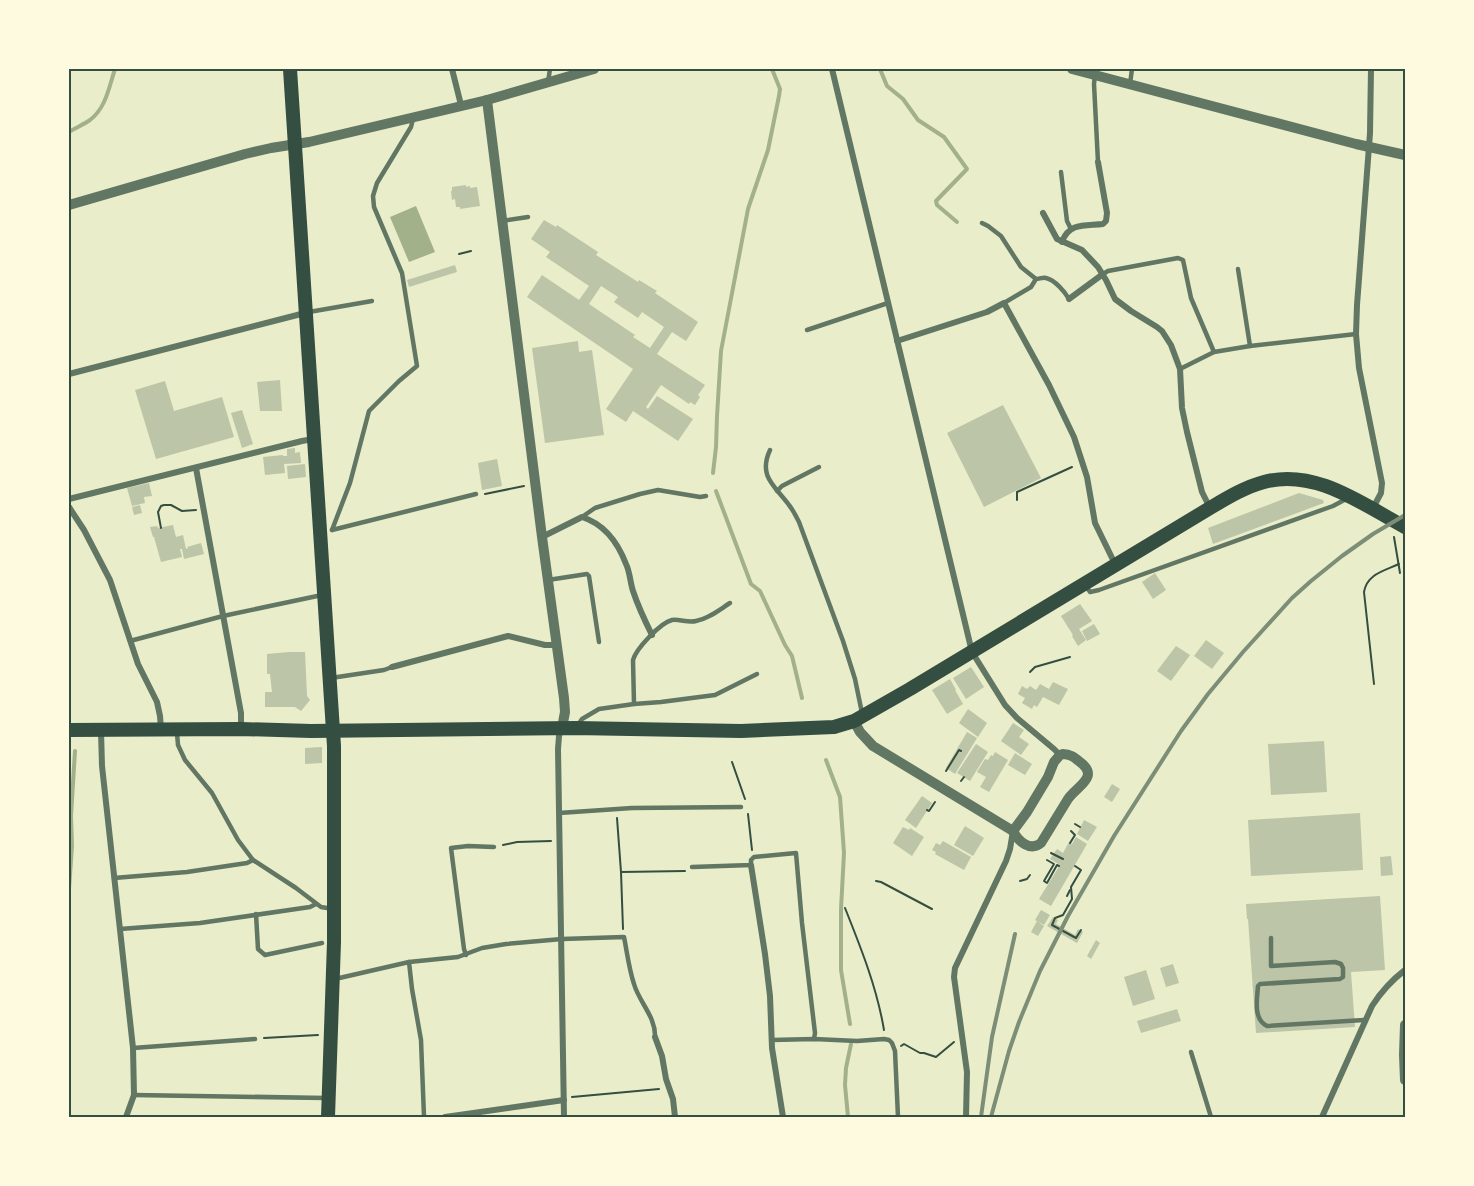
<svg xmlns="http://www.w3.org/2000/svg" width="1474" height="1186" font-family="Karla,sans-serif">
<rect width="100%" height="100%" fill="#e9edc9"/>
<path fill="#a3b18a" d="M416,206L435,252L409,262L390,217Z"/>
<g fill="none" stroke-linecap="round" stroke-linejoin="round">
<g stroke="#a3b18a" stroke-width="4">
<path d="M880,69L887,86L903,99L918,120L944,137L967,169L936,201L937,205L957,222"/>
<path d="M69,132C75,128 83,125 90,120C106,108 109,87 115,69"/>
<path d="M713,473L716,447L717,416L721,351L748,209L768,150L779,96L780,89L772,69"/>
<path d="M716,491L751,584L760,591L785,645L792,656L802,698"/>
<path d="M826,760L840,797L844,853L841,909V970L850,1024"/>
<path d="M69,889L72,846L71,816L75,751"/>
<path d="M848,1117L845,1085L846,1068L851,1044"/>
</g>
</g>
<g fill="#bcc5a7" fill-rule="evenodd">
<path d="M466,185V187L470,186V188L477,187L480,206L460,209V207H456L455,199L452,200L451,191H452V187Z"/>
<path d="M544,220L556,227L557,225L598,252L596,255L638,282L639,280L657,291L655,293L698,322L686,341L672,332L657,354L705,385L698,395L700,397L695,405L690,402L689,404L661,385L646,407L648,409L657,396L693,419L678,441L633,411L626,422L606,409L633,369L527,297L542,275L579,300L589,286L546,257L550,252L531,239ZM601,286L618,297L614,302L638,318L642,312L664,327L650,348L633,337L635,335L589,304Z"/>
<path d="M455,265L457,272L409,287L407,280Z"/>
<path d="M578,341L579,352L592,350L604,435L545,443L532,348Z"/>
<path d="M280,380L282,411H260L257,382Z"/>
<path d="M165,381L174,411L222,397L234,437L156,459L135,390Z"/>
<path d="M1003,405L1041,478L984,507L947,433Z"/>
<path d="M242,410L253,444L242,448L231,413Z"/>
<path d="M295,448V453L300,452L301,463L284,464L285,473L265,475L263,457L283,455V456H287V449Z"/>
<path d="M497,459L502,486L482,490L478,463Z"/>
<path d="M305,464L306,477L288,479L287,466Z"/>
<path d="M149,483L152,496L144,497L145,503L132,506L127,488Z"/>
<path d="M1299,493L1323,500L1324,503L1213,544L1208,528Z"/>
<path d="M140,505L142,513L134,515L132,507Z"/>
<path d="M173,525L176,537L183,535L186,549L188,548L187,547L201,543L204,554L184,559L182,549H180L182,557L161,562L154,537H153L150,527L157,526L158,528Z"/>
<path d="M1155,573L1166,590L1153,599L1142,582Z"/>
<path d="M1080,604L1092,621L1079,629L1086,640L1078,646L1072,636L1073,635L1061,616Z"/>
<path d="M1094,624L1100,634L1087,641L1082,631Z"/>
<path d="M1206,640L1224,653L1212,669L1194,656Z"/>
<path d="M1176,646L1190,655L1171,681L1157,671Z"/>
<path d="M289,652H305L307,696L310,700L301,711L295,707H265V692H272L270,674H267V654Z"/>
<path d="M971,667L984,687L966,699L953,678Z"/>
<path d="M950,679L956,690H955L963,704L947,714L932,690Z"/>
<path d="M1053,682L1068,689L1059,705L1043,697L1037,707L1034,705L1032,709L1022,703L1025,698L1018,694L1022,686L1027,689L1030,686L1036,690L1040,684L1049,689Z"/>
<path d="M968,709L987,723L978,737L959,723Z"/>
<path d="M1013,723L1024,730L1019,737L1029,744L1021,755L1001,741Z"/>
<path d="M967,732L977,738L955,774L946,768Z"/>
<path d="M1324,741L1327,792L1271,795L1268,744Z"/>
<path d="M976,744L988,752L970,781L957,773Z"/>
<path d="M322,747V763L305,764V748Z"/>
<path d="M995,752L1008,760L989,792L980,787L986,777L977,772L985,759L988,760L991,755L993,756Z"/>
<path d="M1015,753L1032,764L1025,775L1008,765Z"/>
<path d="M1112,784L1120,789L1112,802L1104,797Z"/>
<path d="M922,796L932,803L916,828L905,820Z"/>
<path d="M1360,813L1363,870L1251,876L1248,820Z"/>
<path d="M1084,820L1097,827L1088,841L1077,834Z"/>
<path d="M965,826L984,838L973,856L954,845Z"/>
<path d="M903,827L909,830L910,828L924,837L912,856L893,843Z"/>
<path d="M1076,837L1087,844L1051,906L1039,899L1060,865L1050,859L1057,849L1063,853L1069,842L1072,844Z"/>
<path d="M943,841L971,857L964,870L935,854L936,852L932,850L936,843L940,845Z"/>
<path d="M1391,856L1393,875L1381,876L1380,857Z"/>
<path d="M1380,896L1385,970L1351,972L1355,1027L1256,1033L1248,919H1247L1246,904Z"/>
<path d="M1041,910L1050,915L1044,925L1035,920Z"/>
<path d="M1053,917L1058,920L1056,924L1075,935L1078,929L1083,932L1077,943L1047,926Z"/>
<path d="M1037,921L1044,926L1038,936L1031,932Z"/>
<path d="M1096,940L1100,943L1091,959L1087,956Z"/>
<path d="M1173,964L1179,983L1166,987L1160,968Z"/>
<path d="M1146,970L1155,999L1133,1006L1124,977Z"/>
<path d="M1177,1009L1181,1021L1141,1033L1137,1021Z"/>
</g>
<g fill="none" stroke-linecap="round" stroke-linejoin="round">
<g stroke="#344e41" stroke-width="2">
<path d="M459,254L471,251"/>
<path d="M485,494L524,486"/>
<path d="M1017,500V492L1072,467"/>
<path d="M161,528L158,512L161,506L164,505H171L182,511L196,510"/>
<path d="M1394,537L1400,573"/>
<path d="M1030,672L1035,667L1070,657"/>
<path d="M1374,684L1364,592C1367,574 1384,571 1399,564"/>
<path d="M732,762L745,799"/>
<path d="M946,771L959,750L961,751"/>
<path d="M961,781L964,777"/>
<path d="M927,810L929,811L935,802"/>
<path d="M748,814L752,850"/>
<path d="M617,818L621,872L623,929"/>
<path d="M1075,824L1080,827"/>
<path d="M1070,843L1075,835L1071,831"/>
<path d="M503,845L517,842L551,841"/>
<path d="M1051,853L1063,859"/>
<path d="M1047,860L1054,864L1044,881L1047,883L1057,865L1059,866"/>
<path d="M1075,866L1081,870L1071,887L1072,899L1063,915L1055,918L1052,925L1076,938L1081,930"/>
<path d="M621,872L685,871"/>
<path d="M876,881L881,882L932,909"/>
<path d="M1020,881L1027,879L1030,875"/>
<path d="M1067,896L1070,890"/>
<path d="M845,908C861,948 877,988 884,1030"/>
<path d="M264,1038L318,1035"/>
<path d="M901,1046L904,1044L920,1053H924L936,1057L954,1042"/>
<path d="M572,1097L659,1089"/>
</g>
<g stroke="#617663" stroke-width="4.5">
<path d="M1095,75L1094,84L1098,162"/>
<path d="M548,82L550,69"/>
<path d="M1130,84L1132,69"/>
<path d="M1061,172L1067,221L1071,229"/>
<path d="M502,221L528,217"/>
<path d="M982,223L988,226L1001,236L1021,267L1036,279"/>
<path d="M1238,269L1250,346"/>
<path d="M1103,274L1108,271L1178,258L1183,260L1191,298L1214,352"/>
<path d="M1004,303L1031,287L1036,279C1039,279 1043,277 1046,278C1055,280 1065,292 1069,299"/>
<path d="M309,312L372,301"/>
<path d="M807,330L888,303"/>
<path d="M1180,369L1214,352L1250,346L1356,334"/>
<path d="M770,450C758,476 774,485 789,505C793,510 796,516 799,522L843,641L855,679L862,713"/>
<path d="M777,491L782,486L819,467"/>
<path d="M582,517L595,508L640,494L658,490L700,497L706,496"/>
<path d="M332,530L350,483L369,411L399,381L417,366L402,273L374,207L373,196L377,183L411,127L413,119"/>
<path d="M332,530L476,494"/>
<path d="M548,580L587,574L589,576L599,642"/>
<path d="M1086,586L1090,592L1099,590L1333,506L1348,498"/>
<path d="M130,641L223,616L322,595"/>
<path d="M331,678L384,670L392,667"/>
<path d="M634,704L633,660C636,649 660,623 672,620C680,619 688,623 696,621C708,619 719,610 730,603"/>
<path d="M577,726L582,719L599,709L634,704L661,702L715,695L757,674"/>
<path d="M177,733L178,745L185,760L212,793L238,840L253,860L296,888L321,907L333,909"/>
<path d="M559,813L632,808L741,807"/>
<path d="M692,867L751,865V860L754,857L796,853L802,923L815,1033L814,1039"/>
<path d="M114,878L187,872L247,863L253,860"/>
<path d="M256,914L258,949L265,955L322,943"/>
<path d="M120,929L200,923L310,907L316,904"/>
<path d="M1271,938V966L1335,962L1341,964L1343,968V977L1340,979L1260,984L1258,986C1257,1000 1253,1019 1267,1026L1364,1020"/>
<path d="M466,955L464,949L451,848L468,846L494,847"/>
<path d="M409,962L412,989L421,1040L424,1117"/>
<path d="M335,979L409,962L458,957L482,948L506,944L562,939L624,937C627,952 629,969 634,984C639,1002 656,1017 655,1037"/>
<path d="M772,1040L814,1039L857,1041L884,1039L889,1040L892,1043L895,1051L898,1117"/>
<path d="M133,1048L255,1039"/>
<path d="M1191,1052L1211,1117"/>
<path d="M134,1095L326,1098"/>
</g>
<g stroke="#617663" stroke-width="6">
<path d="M452,69L461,105"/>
<path d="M832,69L972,652L1005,705L1017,718L1054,749L1060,755"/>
<path d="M1371,69L1370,133L1357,305L1356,334L1359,368L1382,483L1381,493L1373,508"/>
<path d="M1043,213L1057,239L1082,250L1098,267L1106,280L1115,299L1131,311L1157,327L1162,331L1171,345L1180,369L1182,408L1187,432L1202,492L1210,508"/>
<path d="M1062,242C1069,222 1086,226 1103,224L1106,221L1107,213L1098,162"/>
<path d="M1069,299L1103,274"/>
<path d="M897,341L987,312L1004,303L1049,385L1074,437L1087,477L1095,523L1115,564"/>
<path d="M69,374L305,313"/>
<path d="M196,468L241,713V729"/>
<path d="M69,499L302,441L313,439"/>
<path d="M69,507L84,530L110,580L138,664L157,702L160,716L161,729"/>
<path d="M542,537L582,517C604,524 618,543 626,564C630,572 630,582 633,591C638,606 645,621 652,635"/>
<path d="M392,667L508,636L545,645H556"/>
<path d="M562,728L559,736L558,749L564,1117"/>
<path d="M101,731L102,766L133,1048L134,1095L126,1117"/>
<path d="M751,865L765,954L770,996L772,1048L783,1117"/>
<path d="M655,1037L662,1056L666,1079L673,1099L675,1117"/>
<path d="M445,1117L564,1100"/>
<path d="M966,1117L967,1072L954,977L955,968L1006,861L1010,849L1013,831"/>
<path d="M1322,1117L1372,1006C1381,992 1392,980 1405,970"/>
</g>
<g stroke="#617663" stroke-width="10">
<path d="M1072,69L1356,144L1405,155"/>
<path d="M487,100L542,537L564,698L565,712L562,728"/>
<path d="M69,205L245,154L271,148L309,142L487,100L594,69"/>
<path d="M854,721L860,732L873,746L1013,831"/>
<path d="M1063,754C1070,754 1074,757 1080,762C1100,777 1077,786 1068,799L1041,843C1030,852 1018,841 1013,831L1027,812L1048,777L1054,762L1060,755Z"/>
<path d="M1405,1025L1404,1055L1405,1080"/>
</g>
<path stroke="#344e41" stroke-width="14" d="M69,730L241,729L311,731L575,728L741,731L834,727L854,721L910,689L1210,508C1227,498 1245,487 1264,482C1315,468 1362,504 1405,527"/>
<path stroke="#344e41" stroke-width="14" d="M290,69L334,746V942L328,1117"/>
<g stroke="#7c8e77" stroke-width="4">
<path d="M981,1117L992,1037L1015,934"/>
<path d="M991,1117L1009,1051L1019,1022L1040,971L1068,916L1114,836L1181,731L1208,694L1243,652L1292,598L1311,581L1342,556L1373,534L1405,515"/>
</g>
</g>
<rect width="1474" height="1186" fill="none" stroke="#fefae0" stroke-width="141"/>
<rect x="70" y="70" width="1334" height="1046" fill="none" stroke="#344e41" stroke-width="2"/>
</svg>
